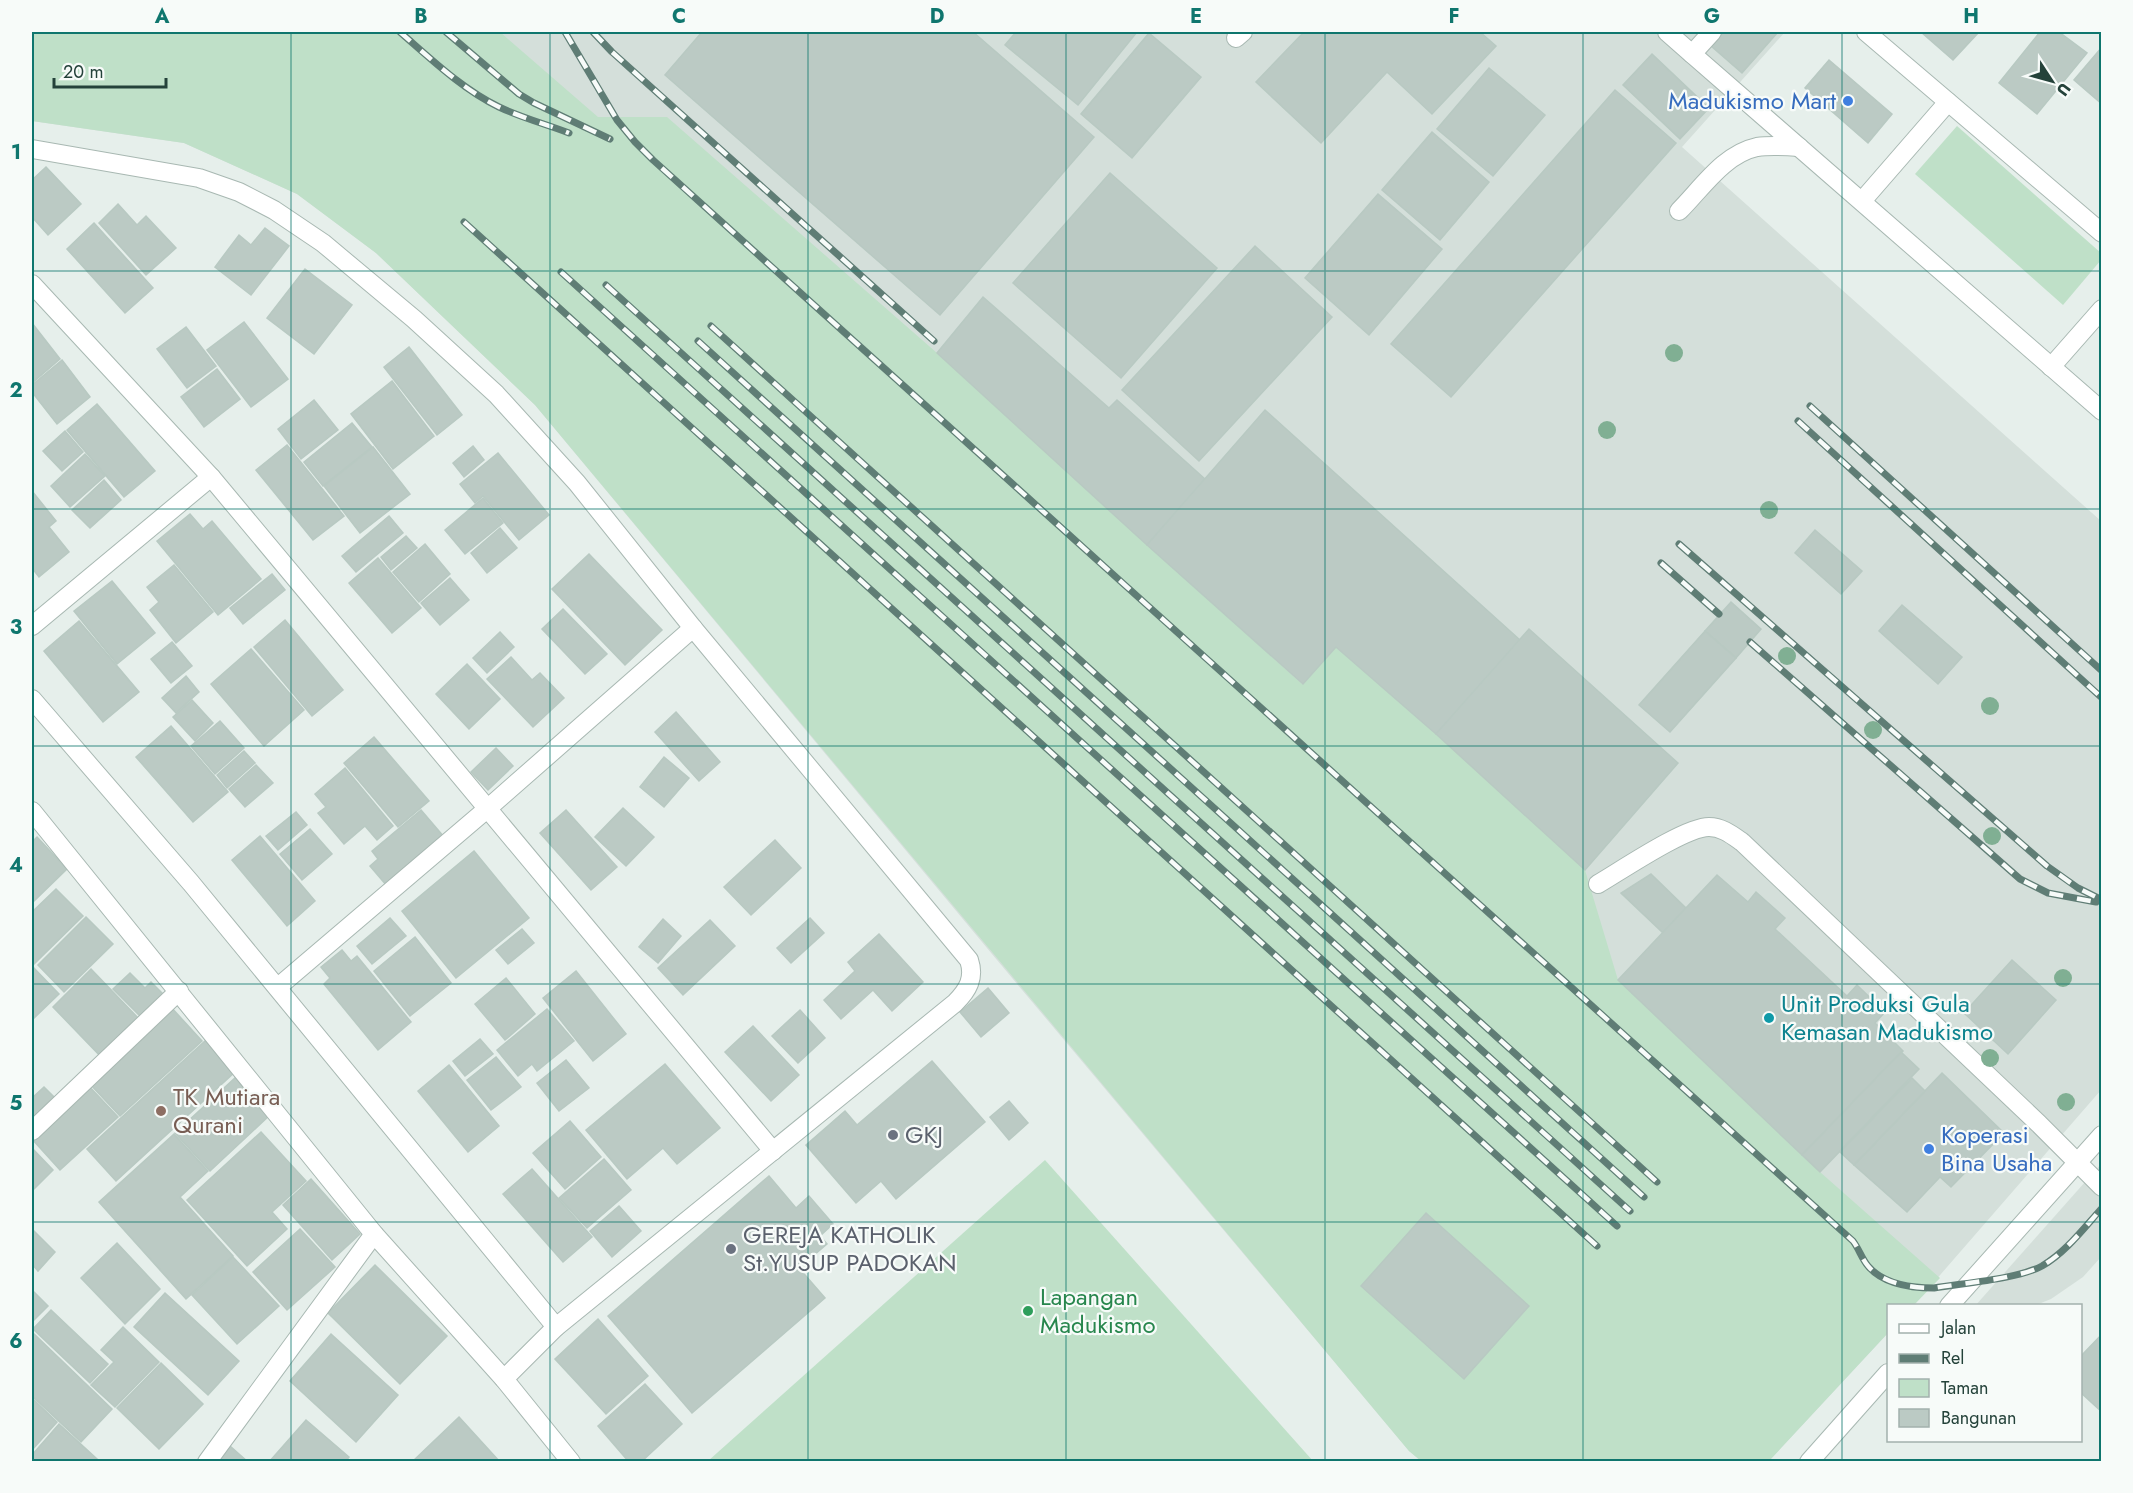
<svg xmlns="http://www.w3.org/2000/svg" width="2133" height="1493" font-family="Jost,sans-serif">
<rect width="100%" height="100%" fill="#e6efeb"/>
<g fill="#d4dfda">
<path d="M32,32H1785L1682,147L2101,521V1090L1914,1305L1888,1306V1333L1769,1461H1421L1409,1451L997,960L535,405L376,253L297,194L184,143L32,121Z"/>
<path d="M2101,1164V1257L2083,1277L2051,1299L2036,1305L1975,1306Z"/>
</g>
<g fill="#bfe0c8">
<path d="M32,32H500L598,117H667L937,353L1302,684L1336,647L1436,734L1585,870L1618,980L1820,1172L1940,1278L1914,1305L1888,1306V1333L1769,1461H1421L1409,1451L535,405L376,253L297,194L184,143L32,121Z"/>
<path d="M1957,126L2101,253V260L2063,305L1915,174Z"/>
<path d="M1045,1160L1313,1461H708Z"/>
</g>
<g fill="#bbcac4" stroke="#b8c9c2" stroke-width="1.5">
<path d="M702,32H973L1094,137L940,315L665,75Z"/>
<path d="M1016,32H1137L1078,105L1005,45Z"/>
<path d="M1304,32H1480L1496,46L1432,114L1387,72L1321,143L1256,82Z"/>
<path d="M1723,32H1778L1742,73L1711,46Z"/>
<path d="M1921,32H1979L1953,60Z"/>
<path d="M2040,32H2059L2087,53L2037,114L1999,83Z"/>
<path d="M1149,33L1201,77L1132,158L1081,114Z"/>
<path d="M2102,47V104L2074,80Z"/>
<path d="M1652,54L1709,108L1680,139L1623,85Z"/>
<path d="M1829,60L1892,114L1868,143L1805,88Z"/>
<path d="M1489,68L1545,115L1493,176L1437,129Z"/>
<path d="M1615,90L1676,143L1451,397L1391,344Z"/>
<path d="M1432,132L1489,182L1440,240L1382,190Z"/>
<path d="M46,167L81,204L48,235L32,217V180Z"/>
<path d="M1110,173L1217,268L1121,378L1013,283Z"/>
<path d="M1378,194L1442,249L1369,335L1305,278Z"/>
<path d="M118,204L137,225L146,216L176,248L146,275L99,223Z"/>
<path d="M94,223L153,288L125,313L67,249Z"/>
<path d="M265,228L289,246L251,295L215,267L239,235L251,245Z"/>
<path d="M1255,246L1332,317L1199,461L1122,390Z"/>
<path d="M305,269L352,305L314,354L267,318Z"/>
<path d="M983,297L1109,408L1117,400L1205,479L1147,545L937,353Z"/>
<path d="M244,322L288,379L251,407L207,350Z"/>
<path d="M32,323L60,359L32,383Z"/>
<path d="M186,327L216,366L187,388L157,349Z"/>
<path d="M409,347L462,415L437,435L384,367Z"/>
<path d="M62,360L90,397L57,424L32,392V385Z"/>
<path d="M217,369L240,399L204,427L181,397Z"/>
<path d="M392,381L434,436L393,469L351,414Z"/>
<path d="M314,400L338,430L301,459L278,429Z"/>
<path d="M97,404L155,471L124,497L67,430Z"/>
<path d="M1265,410L1520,640L1436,734L1336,647L1303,684L1147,545Z"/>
<path d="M352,423L372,447L323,486L304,462Z"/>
<path d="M65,431L83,452L62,471L43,451Z"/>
<path d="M287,445L344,516L313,540L256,470Z"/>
<path d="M473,446L484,460L464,477L453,463Z"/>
<path d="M373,447L410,494L360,533L324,486Z"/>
<path d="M498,453L549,515L519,540L483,496L475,503L460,484Z"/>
<path d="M85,454L105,476L70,507L51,486Z"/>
<path d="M104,480L121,500L90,528L72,510Z"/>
<path d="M32,491L56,521L49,527L69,552L39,577L32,568Z"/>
<path d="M483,498L503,523L465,554L445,530Z"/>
<path d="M190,514L203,529L212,521L261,579L218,615L157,541Z"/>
<path d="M389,516L403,533L356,572L342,556Z"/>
<path d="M500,528L517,548L487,573L471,553Z"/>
<path d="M1815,530L1862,571L1841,594L1795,553Z"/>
<path d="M406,536L417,548L391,570L381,557Z"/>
<path d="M425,544L450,574L419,602L393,572Z"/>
<path d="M589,554L662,630L625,665L552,589Z"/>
<path d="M378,558L421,608L392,633L349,583Z"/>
<path d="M174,565L213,612L176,643L150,610L159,602L147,587Z"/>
<path d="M272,574L285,590L243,624L230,608Z"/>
<path d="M450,578L469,600L440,625L421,603Z"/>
<path d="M112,581L155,633L117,664L74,611Z"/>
<path d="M1731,602L1761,629L1736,658L1705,631Z"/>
<path d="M1902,605L1962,657L1938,684L1879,631Z"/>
<path d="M563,609L607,654L585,674L542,629Z"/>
<path d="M285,620L343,690L312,716L254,647Z"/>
<path d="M79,621L139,692L103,722L44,651Z"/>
<path d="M1529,629L1678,763L1585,870L1436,734Z"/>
<path d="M1705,631L1736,658L1670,732L1639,705Z"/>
<path d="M500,632L514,647L487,673L473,658Z"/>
<path d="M172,642L192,666L171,683L151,659Z"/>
<path d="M251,649L304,710L264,746L211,684Z"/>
<path d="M511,657L532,680L540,673L564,698L533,727L487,679Z"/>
<path d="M467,664L500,699L469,729L436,694Z"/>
<path d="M186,676L199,692L176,713L162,698Z"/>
<path d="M192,700L213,723L195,741L173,717Z"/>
<path d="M676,712L720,762L699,781L655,732Z"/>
<path d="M220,721L244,748L215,774L191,746Z"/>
<path d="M171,726L228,792L193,822L136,757Z"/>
<path d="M374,737L429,801L398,827L344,763Z"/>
<path d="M496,748L513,766L488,790L471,772Z"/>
<path d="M244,751L255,763L227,788L217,775Z"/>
<path d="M664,757L689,778L664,807L640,787Z"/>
<path d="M256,765L273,783L245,807L229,789Z"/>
<path d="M345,768L393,826L377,840L365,826L344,844L318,813L326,807L315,794Z"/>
<path d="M623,808L654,837L626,866L595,837Z"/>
<path d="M421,810L444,837L387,886L370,866L378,859L372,851Z"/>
<path d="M566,810L617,867L591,890L540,833Z"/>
<path d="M296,812L307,825L278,850L266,836Z"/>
<path d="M310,829L332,854L302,880L280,854Z"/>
<path d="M260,836L315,901L287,926L232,860Z"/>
<path d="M37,837L67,869L32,903V842Z"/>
<path d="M775,840L801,868L751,915L724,887Z"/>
<path d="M474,851L529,918L456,978L402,911Z"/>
<path d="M1651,874L1686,908L1663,933L1621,893Z"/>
<path d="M1717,875L1748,902L1756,892L1785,918L1775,929L1847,996L1857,985L1885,1012L1875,1023L1903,1051L1802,1155L1618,980Z"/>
<path d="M56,889L83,916L32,966L59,994L32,1020V912Z"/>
<path d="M86,917L113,944L64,992L38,965Z"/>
<path d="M390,918L406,936L372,964L357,946Z"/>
<path d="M810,918L824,933L791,963L777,948Z"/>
<path d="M663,919L681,936L658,963L639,947Z"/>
<path d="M710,920L735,946L683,995L658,968Z"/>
<path d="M522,929L534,943L508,964L496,950Z"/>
<path d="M879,934L923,982L892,1011L873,990L841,1019L824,1000L855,971L848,962Z"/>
<path d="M415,937L451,983L410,1016L374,971Z"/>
<path d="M342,950L351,961L357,956L411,1022L378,1050L324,984L330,978L321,967Z"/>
<path d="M2012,960L2056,1000L2008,1054L1964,1013Z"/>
<path d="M91,969L141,1021L103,1059L53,1007Z"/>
<path d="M576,971L626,1034L593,1061L543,998Z"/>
<path d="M130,973L145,988L151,982L166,997L144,1020L113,989Z"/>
<path d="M506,978L535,1014L505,1040L475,1004Z"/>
<path d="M988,988L1009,1013L981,1037L960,1012Z"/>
<path d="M170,1006L202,1041L120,1116L88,1082Z"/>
<path d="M547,1009L574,1041L537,1071L532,1064L518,1076L497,1050Z"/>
<path d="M800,1010L825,1038L798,1063L772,1036Z"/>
<path d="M753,1026L799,1075L771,1101L725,1052Z"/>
<path d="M480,1039L493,1054L465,1076L453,1061Z"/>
<path d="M206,1040L235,1072L116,1181L87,1149Z"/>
<path d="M1901,1052L1919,1069L1820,1172L1802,1155Z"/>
<path d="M496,1057L521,1087L491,1110L467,1080Z"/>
<path d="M566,1060L589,1088L559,1111L537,1083Z"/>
<path d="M932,1061L985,1122L896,1199L881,1181L856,1203L806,1145L845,1111L857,1125Z"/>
<path d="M665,1064L720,1128L677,1164L663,1148L627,1179L586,1130Z"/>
<path d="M449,1065L499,1126L468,1152L418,1091Z"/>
<path d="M1942,1073L2004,1133L1951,1187L1940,1177L1907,1212L1854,1165Z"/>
<path d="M237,1076L271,1114L210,1171L175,1133Z"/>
<path d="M1912,1078L1925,1091L1854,1165L1840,1152Z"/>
<path d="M86,1083L118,1117L60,1170L32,1139Z"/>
<path d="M44,1087L59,1102L32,1123V1098Z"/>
<path d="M1009,1101L1028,1123L1009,1140L990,1117Z"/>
<path d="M570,1121L601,1157L565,1189L533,1153Z"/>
<path d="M261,1132L306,1181L272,1212L287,1229L247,1266L187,1200Z"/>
<path d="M174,1134L208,1171L180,1197L233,1256L186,1299L99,1202Z"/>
<path d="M32,1148L53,1170L32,1191Z"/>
<path d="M604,1159L631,1190L587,1228L559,1198Z"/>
<path d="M532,1169L592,1237L563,1262L503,1194Z"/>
<path d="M769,1176L796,1208L809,1196L833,1224L820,1236L827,1244L799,1268L825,1298L692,1413L608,1316Z"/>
<path d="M311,1179L360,1234L332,1260L283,1205Z"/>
<path d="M619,1206L641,1231L612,1257L590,1231Z"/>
<path d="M1426,1213L1529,1306L1464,1379L1361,1286Z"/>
<path d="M32,1229L55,1252L38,1271L32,1264Z"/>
<path d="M300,1229L335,1267L287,1310L253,1272Z"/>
<path d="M117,1243L160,1289L125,1324L81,1278Z"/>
<path d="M233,1257L279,1306L237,1344L192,1295Z"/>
<path d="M375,1265L447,1336L400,1384L328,1313Z"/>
<path d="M32,1290L48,1306L32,1322Z"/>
<path d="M165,1293L239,1361L208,1395L134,1327Z"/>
<path d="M51,1310L108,1364L90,1383L33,1329Z"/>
<path d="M598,1319L648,1376L606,1414L555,1359Z"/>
<path d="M123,1327L159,1362L115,1407L91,1385L114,1362L101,1350Z"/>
<path d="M32,1332L112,1409L81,1442L32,1396Z"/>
<path d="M331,1334L398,1395L356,1442L290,1381Z"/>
<path d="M2102,1334V1412L2080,1392V1357Z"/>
<path d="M161,1363L203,1404L159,1449L117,1408Z"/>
<path d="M645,1384L682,1424L641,1462H629L598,1426Z"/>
<path d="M32,1398L57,1422L32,1450Z"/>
<path d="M459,1417L500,1462H412Z"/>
<path d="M306,1420L349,1457L345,1462H269Z"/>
<path d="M59,1424L98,1460L97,1462H32V1455Z"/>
<path d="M230,1446L248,1462H216Z"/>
</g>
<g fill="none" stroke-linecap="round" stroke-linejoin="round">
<g stroke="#a8b8b2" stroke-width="20">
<g id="minor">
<path d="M1667,32L1692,54L1712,32"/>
<path d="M1866,32L2102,233"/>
<path d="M1236,38L1243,32"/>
<path d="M1692,54L2102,411"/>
<path d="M32,149L199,178L239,192L274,210L323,243L414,319L496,394L577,483L693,628L969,960C975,978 968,990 955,1003L556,1327L504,1379"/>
<path d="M1862,201L1948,102"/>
<path d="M1679,211C1702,188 1724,154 1757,147C1771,145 1785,146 1799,147"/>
<path d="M32,284L211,477L773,1151"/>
<path d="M2051,367L2102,309"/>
<path d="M32,626L211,477"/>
<path d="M32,699L191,883L556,1327"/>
<path d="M32,811L374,1234L504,1379L571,1462"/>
<path d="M1598,884C1622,870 1685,827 1709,827C1722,827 1732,835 1742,842L2039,1124L2102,1187"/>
<path d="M278,987L487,809L693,628"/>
<path d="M32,1131L179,991"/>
<path d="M1949,1306L2102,1135"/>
<path d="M207,1462L374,1234"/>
<path d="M1809,1462L1888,1373"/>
</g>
</g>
<use href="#minor" stroke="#fff" stroke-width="18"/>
<g stroke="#5f7d75" stroke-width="7">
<g id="rail">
<path d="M400,32C431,59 462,89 499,107C522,118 546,124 569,133"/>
<path d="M446,32L519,94L534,103L610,139"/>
<path d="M565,32L617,120L635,142L653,160L1853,1241C1859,1249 1862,1259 1868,1266C1883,1284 1912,1288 1934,1288C1963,1283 2018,1279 2042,1266C2066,1252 2083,1229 2102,1208"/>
<path d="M593,32L612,52L934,341"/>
<path d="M464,222L1597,1246"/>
<path d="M561,272L1617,1226"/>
<path d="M606,285L1630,1211"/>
<path d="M711,326L1657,1182"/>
<path d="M698,341L1644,1197"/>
<path d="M1810,406L2102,671"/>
<path d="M1798,421L2102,698"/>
<path d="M1679,544L2047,866L2078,888L2102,900"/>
<path d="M1661,563L1719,614"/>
<path d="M1750,642L2020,879L2048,893L2096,902"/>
</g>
</g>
<use href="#rail" stroke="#f7fbf9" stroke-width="4.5" stroke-dasharray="14" stroke-linecap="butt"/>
</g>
<g fill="#80af93">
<circle cx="1674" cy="353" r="9"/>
<circle cx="1607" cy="430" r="9"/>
<circle cx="1769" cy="510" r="9"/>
<circle cx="1787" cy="656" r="9"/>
<circle cx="1990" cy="706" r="9"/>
<circle cx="1873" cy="730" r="9"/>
<circle cx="1992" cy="836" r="9"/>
<circle cx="2063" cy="978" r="9"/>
<circle cx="1990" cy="1058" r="9"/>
<circle cx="2066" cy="1102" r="9"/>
</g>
<path fill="none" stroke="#0f766e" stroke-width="1.5" stroke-opacity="0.55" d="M291,32V1462M550,32V1462M808,32V1462M1066,32V1462M1325,32V1462M1583,32V1462M1842,32V1462M32,271H2102M32,509H2102M32,746H2102M32,984H2102M32,1222H2102"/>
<g fill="#3f7fe0" stroke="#f7fbf9" stroke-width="2">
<circle cx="1848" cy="101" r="6"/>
<circle cx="1929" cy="1149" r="6"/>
</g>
<circle fill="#0f9aa8" stroke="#f7fbf9" stroke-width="2" cx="1769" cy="1018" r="6"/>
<circle fill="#8d6e63" stroke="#f7fbf9" stroke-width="2" cx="161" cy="1111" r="6"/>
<g fill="#6b7280" stroke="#f7fbf9" stroke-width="2">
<circle cx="893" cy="1135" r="6"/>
<circle cx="731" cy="1249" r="6"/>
</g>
<circle fill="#2e9e5b" stroke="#f7fbf9" stroke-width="2" cx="1028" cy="1311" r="6"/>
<g text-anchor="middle" stroke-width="4.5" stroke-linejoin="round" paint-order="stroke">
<g font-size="24" fill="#366cbe" stroke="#f7fbf9" text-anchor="end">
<text x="1836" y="109">Madukismo Mart</text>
<text x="1941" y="1143" text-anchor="start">Koperasi<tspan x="1941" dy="28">Bina Usaha</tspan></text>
</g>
<g font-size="24" fill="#0d838f" stroke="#f7fbf9" text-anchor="start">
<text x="1781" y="1012">Unit Produksi Gula<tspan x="1781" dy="28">Kemasan Madukismo</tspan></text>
</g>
<g font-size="24" fill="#785e54" stroke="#f7fbf9" text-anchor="start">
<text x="173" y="1105">TK Mutiara<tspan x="173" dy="28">Qurani</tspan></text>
</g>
<g font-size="24" fill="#5b616d" stroke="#f7fbf9" text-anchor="start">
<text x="905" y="1143">GKJ</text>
<text x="743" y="1243">GEREJA KATHOLIK<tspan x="743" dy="28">St.YUSUP PADOKAN</tspan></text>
</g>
<g font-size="24" fill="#27864d" stroke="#f7fbf9" text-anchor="start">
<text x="1040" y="1305">Lapangan<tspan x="1040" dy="28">Madukismo</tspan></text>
</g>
</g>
<rect width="2133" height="1493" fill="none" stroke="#f7fbf9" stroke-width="66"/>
<rect x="1887" y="1304" width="195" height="138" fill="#f7fbf9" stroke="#a3b1ad" stroke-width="1.5"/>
<rect x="1899" y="1324" width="30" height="9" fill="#ffffff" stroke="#a3b1ad" stroke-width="1.5"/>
<text x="1941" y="1334" font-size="18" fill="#24423a">Jalan</text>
<rect x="1899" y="1354" width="30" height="9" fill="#5f7d75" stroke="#a3b1ad" stroke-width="1.5"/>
<text x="1941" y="1364" font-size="18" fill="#24423a">Rel</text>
<rect x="1899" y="1379" width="30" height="18" fill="#bfe0c8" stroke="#a3b1ad" stroke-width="1.5"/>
<text x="1941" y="1394" font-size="18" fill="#24423a">Taman</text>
<rect x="1899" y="1409" width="30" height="18" fill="#bbcac4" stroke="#a3b1ad" stroke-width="1.5"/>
<text x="1941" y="1424" font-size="18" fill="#24423a">Bangunan</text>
<g transform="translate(2052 81) rotate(126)" stroke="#f7fbf9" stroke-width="4.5" paint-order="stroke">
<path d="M0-4.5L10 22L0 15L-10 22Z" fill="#24423a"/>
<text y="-9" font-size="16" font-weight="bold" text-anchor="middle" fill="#24423a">U</text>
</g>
<path d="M54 78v9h112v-9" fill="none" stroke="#24423a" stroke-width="3"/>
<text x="63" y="78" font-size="18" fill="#24423a" stroke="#f7fbf9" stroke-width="4.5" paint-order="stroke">20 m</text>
<rect x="33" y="33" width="2067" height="1427" fill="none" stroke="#0f766e" stroke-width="2"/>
<g font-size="20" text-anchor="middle" font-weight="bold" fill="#0f766e">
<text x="162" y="23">A</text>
<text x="421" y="23">B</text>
<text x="679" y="23">C</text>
<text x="937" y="23">D</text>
<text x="1196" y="23">E</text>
<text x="1454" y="23">F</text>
<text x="1712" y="23">G</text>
<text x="1971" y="23">H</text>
<text x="16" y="159">1</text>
<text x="16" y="397">2</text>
<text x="16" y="634">3</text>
<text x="16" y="872">4</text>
<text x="16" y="1110">5</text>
<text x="16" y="1348">6</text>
</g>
</svg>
